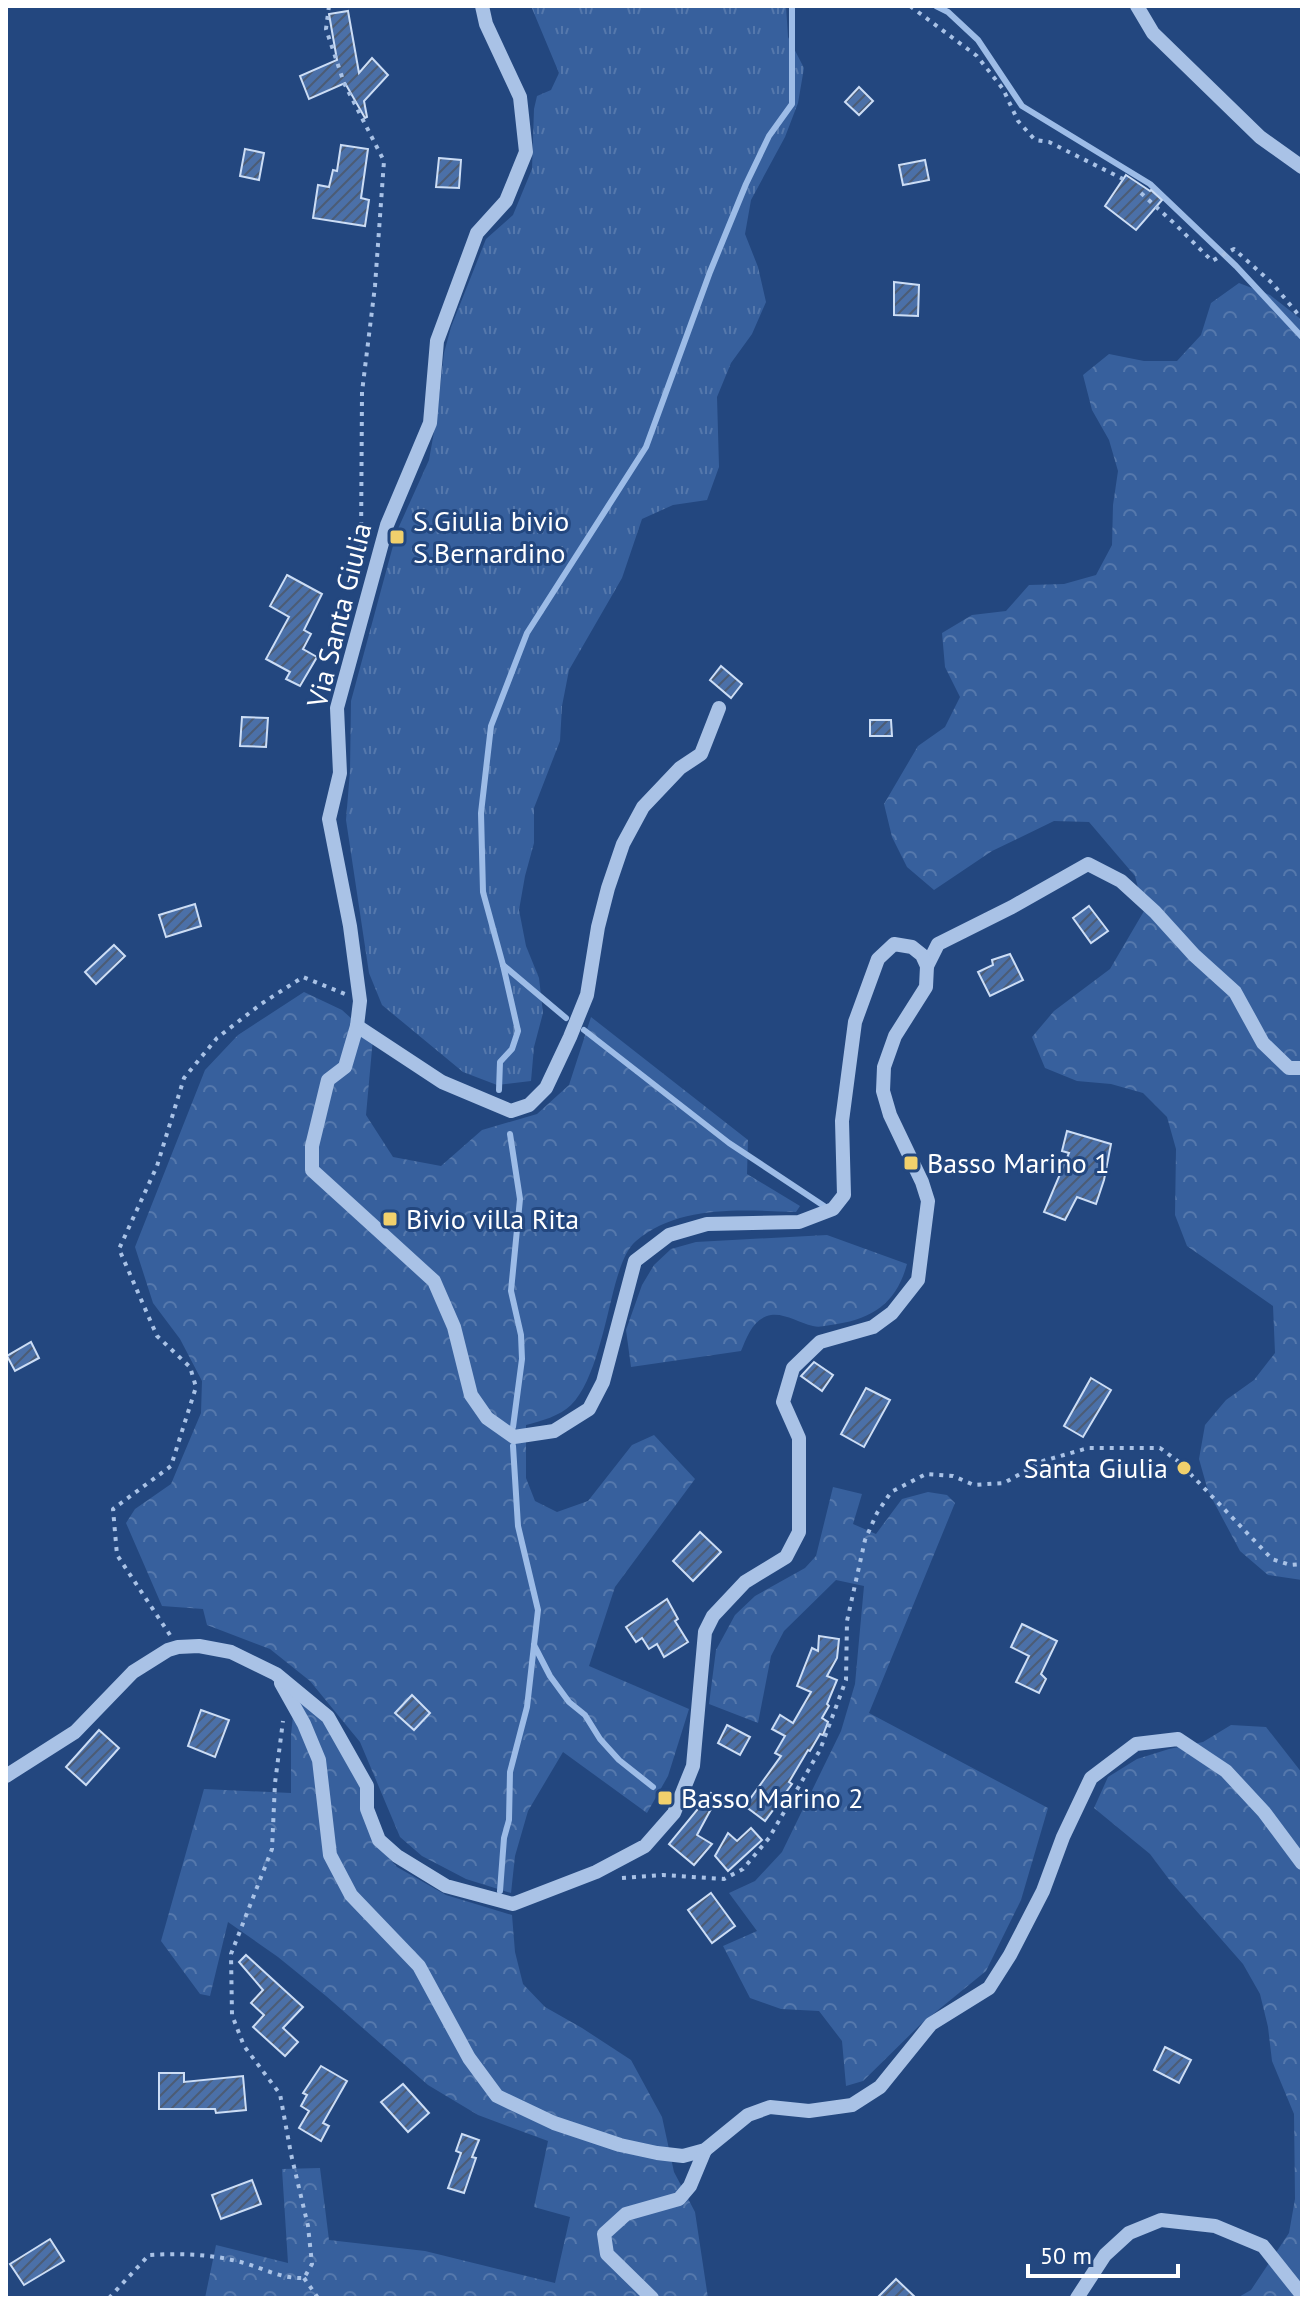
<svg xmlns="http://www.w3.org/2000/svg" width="1308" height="2304" font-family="'PT Sans',sans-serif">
<defs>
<pattern id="grass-tufts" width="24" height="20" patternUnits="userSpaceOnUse" patternTransform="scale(2)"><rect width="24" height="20" fill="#37609d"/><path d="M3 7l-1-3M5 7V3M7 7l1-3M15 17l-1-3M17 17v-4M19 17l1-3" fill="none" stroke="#5578ac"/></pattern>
<pattern id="forest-crowns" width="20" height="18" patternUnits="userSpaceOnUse" patternTransform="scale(2)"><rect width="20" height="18" fill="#37609d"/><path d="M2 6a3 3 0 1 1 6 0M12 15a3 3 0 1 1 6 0" fill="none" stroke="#5578ac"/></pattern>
<pattern id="building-hatch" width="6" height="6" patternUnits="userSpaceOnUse" patternTransform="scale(2)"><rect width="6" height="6" fill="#4b70a8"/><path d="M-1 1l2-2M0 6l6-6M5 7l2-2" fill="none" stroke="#4c5c75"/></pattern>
</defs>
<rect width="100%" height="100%" fill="#23477f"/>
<path fill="url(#grass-tufts)" d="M531,6H786L788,37L804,68L798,103L785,137L751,200L745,234L758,267L766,302L752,334L731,363L717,397L719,467L707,500L673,505L642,519L622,578L569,670L562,706L560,741L534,808V843L525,876L519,910L526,946L539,978L543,1013L534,1047L531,1081L497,1085L463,1072L382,1005L369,973L346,820L350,771L351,701L397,531L429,460L437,415L444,353L451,327L486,239L513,215L532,169L534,109L537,96L551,90L559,73Z"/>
<g fill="url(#forest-crowns)">
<path d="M1239,283L1270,295L1302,320V1580L1268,1575L1240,1551L1208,1491L1199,1459L1205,1425L1226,1400L1254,1380L1275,1353L1273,1306L1187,1246L1175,1215L1176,1149L1167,1117L1143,1093L1111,1084L1077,1081L1045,1068L1032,1037L1054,1011L1110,969L1144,911L1135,876L1089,822L1054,821L992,851L934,890L907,867L892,837L884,804L918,746L945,727L960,697L945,667L942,633L972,615L1006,611L1029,585L1064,584L1096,575L1112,545L1113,505L1118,471L1109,440L1092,410L1083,375L1109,354L1144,361H1177L1201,335L1211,303Z"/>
<path d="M304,992L342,1010L373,1038L366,1115L393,1157L441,1166L482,1130L537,1114L569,1085L591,1017L748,1140L747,1174L800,1206L796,1212C743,1210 679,1204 636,1241C625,1250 619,1271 615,1285C606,1318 595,1382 571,1405C560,1416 541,1421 526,1425V1478L535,1501L557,1512L588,1501L632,1445L654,1435L695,1479L615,1587L589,1666L689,1709L668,1776L647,1813L563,1752L528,1811L515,1856L511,1893L466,1879L422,1856L400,1837L360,1742L310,1681L270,1649L207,1625L203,1609L162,1606L126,1523L135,1509L171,1484L201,1413L202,1381L180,1339L153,1303L135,1247L205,1070L238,1035Z"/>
<path d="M827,1235L907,1264C897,1301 875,1318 837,1324C829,1325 820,1328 813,1326C799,1323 785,1313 771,1315C753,1318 747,1337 741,1351L631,1367L626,1330L642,1285L654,1265L671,1249L696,1242Z"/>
<path d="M833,1487L862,1494L853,1524L876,1534L902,1499L928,1492L947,1495L955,1503L869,1713L1048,1808L1021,1900L986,1971L921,2024L863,2081L846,2086L842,2041L819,2011L781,2009L750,1998L723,1946L757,1931L729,1893L755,1881L782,1852L841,1731L855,1684L864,1586L836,1580L784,1631L771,1656L758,1723L709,1704L716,1650L735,1615L755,1596L805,1568L816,1556Z"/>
<path d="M295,1696L298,1697L333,1732L362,1784L377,1845L397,1867L446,1895L512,1915L515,1952L523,1984L545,2007L582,2028L631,2060L662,2117L674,2172L695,2212L708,2298H205L216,2245L288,2263L282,2169L320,2168L329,2240L425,2251L555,2283L570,2217L534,2207L548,2141L478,2115L428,2085L326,1996L278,1957L228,1922L210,1996L200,1994L161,1941L204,1789L291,1793V1735Z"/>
<path d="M1231,1725L1266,1727L1302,1773V2298H1237L1251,2290L1289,2233L1295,2199L1294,2114L1272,2061L1268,2027L1260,1994L1243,1964L1171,1882L1150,1854L1094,1808L1108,1777L1137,1759L1169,1749L1203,1742Z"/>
</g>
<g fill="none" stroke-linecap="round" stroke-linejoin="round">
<g stroke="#9dbce7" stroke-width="6">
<path d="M936,6L948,12L978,40L1022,106L1150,184L1236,266L1302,337"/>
<path d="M503,965L566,1018"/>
<path d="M584,1030L729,1143L824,1206"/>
<path d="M499,1090L500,1062L512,1049L518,1031L503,965L483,892L481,813L491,726L527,633L646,447L710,272L746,184L769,136L792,104V6"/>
<path d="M510,1134L520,1199L511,1291L521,1335L522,1359L513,1427"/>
<path d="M534,1645L550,1676L569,1702L585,1715L600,1739L619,1760L653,1787"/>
<path d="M500,1891L504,1838L509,1820L510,1772L527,1707L538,1610L518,1526L513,1446"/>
</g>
</g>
<g fill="url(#building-hatch)" stroke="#ccddf5" stroke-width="2">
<path d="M348,11L359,73L372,58L388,75L364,101L367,117L365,118L345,83L309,99L300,76L337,60L329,14Z"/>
<path d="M859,87L873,101L859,115L845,102Z"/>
<path d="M341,145L368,149L361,198L369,200L365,226L313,218L318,185L329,187L333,170L337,171Z"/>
<path d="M245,149L264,153L259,180L240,176Z"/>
<path d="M439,158L461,160L459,188L436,187Z"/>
<path d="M925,160L929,180L903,185L899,165Z"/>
<path d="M1126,175L1150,191L1151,190L1162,200L1136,230L1105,206Z"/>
<path d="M894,282L919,285L918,316L894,315Z"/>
<path d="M287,575L322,594L304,630L311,634L303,649L317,657L300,686L286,679L290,672L266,659L289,617L270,606Z"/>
<path d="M721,666L742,684L731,698L710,680Z"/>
<path d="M242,717L268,718L266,747L240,746Z"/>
<path d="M870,720H891L892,736H870Z"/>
<path d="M195,904L201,926L166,937L159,915Z"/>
<path d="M1089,906L1108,931L1091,943L1073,918Z"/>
<path d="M114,945L125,956L96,984L85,972Z"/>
<path d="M1010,954L1023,980L990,996L978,972L993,965L992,960Z"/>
<path d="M1067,1131L1111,1144L1104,1180L1096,1204L1077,1197L1065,1220L1044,1212L1069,1153L1062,1151Z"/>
<path d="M31,1342L39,1358L15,1371L7,1356Z"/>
<path d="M814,1362L833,1375L822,1391L801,1376Z"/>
<path d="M1091,1378L1111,1390L1083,1437L1064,1426Z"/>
<path d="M866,1388L890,1400L864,1447L841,1434Z"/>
<path d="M700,1532L721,1552L693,1581L673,1561Z"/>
<path d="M667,1599L678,1619L675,1621L688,1642L664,1657L657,1644L649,1649L642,1638L636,1642L626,1627Z"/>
<path d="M1022,1624L1057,1641L1041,1674L1046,1679L1039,1693L1016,1682L1029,1656L1011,1647Z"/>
<path d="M819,1636L839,1639L837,1658L827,1676L837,1680L827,1704L829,1706L822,1718L828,1722L823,1735L820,1734L810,1751L808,1750L789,1782L792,1784L765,1821L745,1806L781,1756L775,1753L785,1736L772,1729L780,1715L793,1723L811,1692L797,1686L812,1648L818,1651Z"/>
<path d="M412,1695L430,1713L414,1730L395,1713Z"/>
<path d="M201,1710L229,1720L215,1757L188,1746Z"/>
<path d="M727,1725L750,1737L740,1755L718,1743Z"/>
<path d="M99,1730L119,1748L86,1785L66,1767Z"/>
<path d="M711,1793L717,1798L697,1835L712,1844L694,1865L669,1844Z"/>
<path d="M751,1828L762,1840L728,1871L715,1856L728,1833L737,1841Z"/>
<path d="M711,1893L735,1926L712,1943L688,1910Z"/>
<path d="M246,1955L303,2007L283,2028L298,2042L285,2056L253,2027L264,2015L251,2003L263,1990L239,1962Z"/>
<path d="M1165,2047L1191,2060L1179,2083L1154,2070Z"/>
<path d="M321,2066L347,2081L323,2123L329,2126L321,2141L299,2128L309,2111L301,2106L307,2095L303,2093Z"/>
<path d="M159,2073H184V2082L243,2076L246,2110L216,2113L215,2109H159Z"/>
<path d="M403,2084L429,2113L408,2132L381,2102Z"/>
<path d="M462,2134L479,2140L472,2157L476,2158L464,2193L448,2188L461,2153L456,2151Z"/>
<path d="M252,2180L261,2204L221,2219L212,2195Z"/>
<path d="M50,2239L64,2261L24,2285L10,2264Z"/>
<path d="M896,2279L916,2298H877Z"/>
</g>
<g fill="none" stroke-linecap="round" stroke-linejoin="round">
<g stroke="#a9c2e6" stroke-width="4" stroke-dasharray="4 6" stroke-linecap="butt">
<path d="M329,6L326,29L344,83L384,161L375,286L362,392L361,550"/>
<path d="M910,6L977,56L1003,89L1018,121L1035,140L1049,142L1123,179"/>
<path d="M1141,193L1175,224L1212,261L1234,249L1272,283L1302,319"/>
<path d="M170,1635L117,1555L113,1509L171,1466L196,1387L190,1367L157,1336L119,1249L157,1166L184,1078L217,1038L261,1004L303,977L345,994"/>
<path d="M622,1878L663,1875L724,1879L743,1869L769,1838L820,1750L846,1680L847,1621L865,1540L877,1513L891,1492L926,1474L953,1476L974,1485L1004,1483L1043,1461L1088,1448H1160L1179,1462L1272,1559L1290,1565L1302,1564"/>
<path d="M304,2278L318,2298"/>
<path d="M109,2298L149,2255C181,2253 213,2254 244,2263C265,2269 282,2279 304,2278L312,2264L308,2226L291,2154L280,2094L244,2046L232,2015L231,1954L272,1849L275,1783L283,1721"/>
</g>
<g stroke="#a9c2e6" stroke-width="14">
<path d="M1137,6L1153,33L1260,137L1302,167"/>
<path d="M927,966L938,944L1012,907L1088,864L1121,881L1155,912L1194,955L1235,992L1263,1043L1289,1068H1302"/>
<path d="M357,1026L442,1082L511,1111L529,1105L546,1088L570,1037L587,995L598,927L608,888L623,844L643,807L680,768L701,754L719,708"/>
<path d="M281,1683L304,1724L319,1760L330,1855L351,1895L419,1966L469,2058L497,2096L554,2123L620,2145L657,2153L683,2156L705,2150L748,2115L770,2107L809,2111L852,2105L880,2087L931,2024L989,1988L1010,1955L1043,1891L1063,1837L1091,1778L1136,1744L1178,1739L1226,1771L1264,1812L1302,1863"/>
<path d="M6,1776L75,1732L133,1672L168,1650L178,1647L199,1646L231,1652L276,1674L328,1717L367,1786V1809L379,1840L397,1856L446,1886L513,1904L596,1872L645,1846L674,1813L693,1766L705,1632L713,1616L745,1582L786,1557L799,1532V1438L783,1402L793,1368L820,1342L873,1327L892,1313L918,1280L928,1201L922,1182L890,1115L883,1091L884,1067L895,1036L926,987L927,966L922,955L912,947L894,944L878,959L855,1022L842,1121L844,1195L833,1209L799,1222L707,1224L669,1235L635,1261L603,1382L589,1409L554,1431L514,1437L487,1418L471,1395L454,1327L434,1281L312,1170V1146L328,1080L345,1067L357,1026L360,1001L350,926L329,819L340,773L337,708L387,525L430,423L437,341L477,233L506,201L526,152L520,97L486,24L482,6"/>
<path d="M652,2298L607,2254L604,2234L626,2214L679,2199L690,2186L705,2150"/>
<path d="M1077,2298L1105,2255L1129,2233L1161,2220L1215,2226L1263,2246L1302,2295"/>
</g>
</g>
<g fill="#f1d06c" stroke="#23477f" stroke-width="3">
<rect x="389" y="529" width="16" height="16" rx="4"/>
<rect x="903" y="1155" width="16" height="16" rx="4"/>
<rect x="382" y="1211" width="16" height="16" rx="4"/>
<circle cx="1184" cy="1468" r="8"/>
<rect x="657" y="1790" width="16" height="16" rx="4"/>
</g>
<g text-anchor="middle" stroke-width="6" stroke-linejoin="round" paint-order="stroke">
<g font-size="28" fill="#fff" stroke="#23477f" text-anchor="start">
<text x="413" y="531">S.Giulia bivio<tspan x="413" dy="32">S.Bernardino</tspan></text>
<text x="927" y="1173">Basso Marino 1</text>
<text x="406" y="1229">Bivio villa Rita</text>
<text x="1168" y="1478" text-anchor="end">Santa Giulia</text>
<text x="681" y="1808">Basso Marino 2</text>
</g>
<g font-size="28" fill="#fff" stroke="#23477f">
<text transform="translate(339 615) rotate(-76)" y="10">Via Santa Giulia</text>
</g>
</g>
<rect width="1308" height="2304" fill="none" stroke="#ffffff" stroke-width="16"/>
<path d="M1028 2264v12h150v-12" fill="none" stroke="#ffffff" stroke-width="4"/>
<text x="1040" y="2264" font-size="24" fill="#ffffff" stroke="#23477f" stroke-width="6" paint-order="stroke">50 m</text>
</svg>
